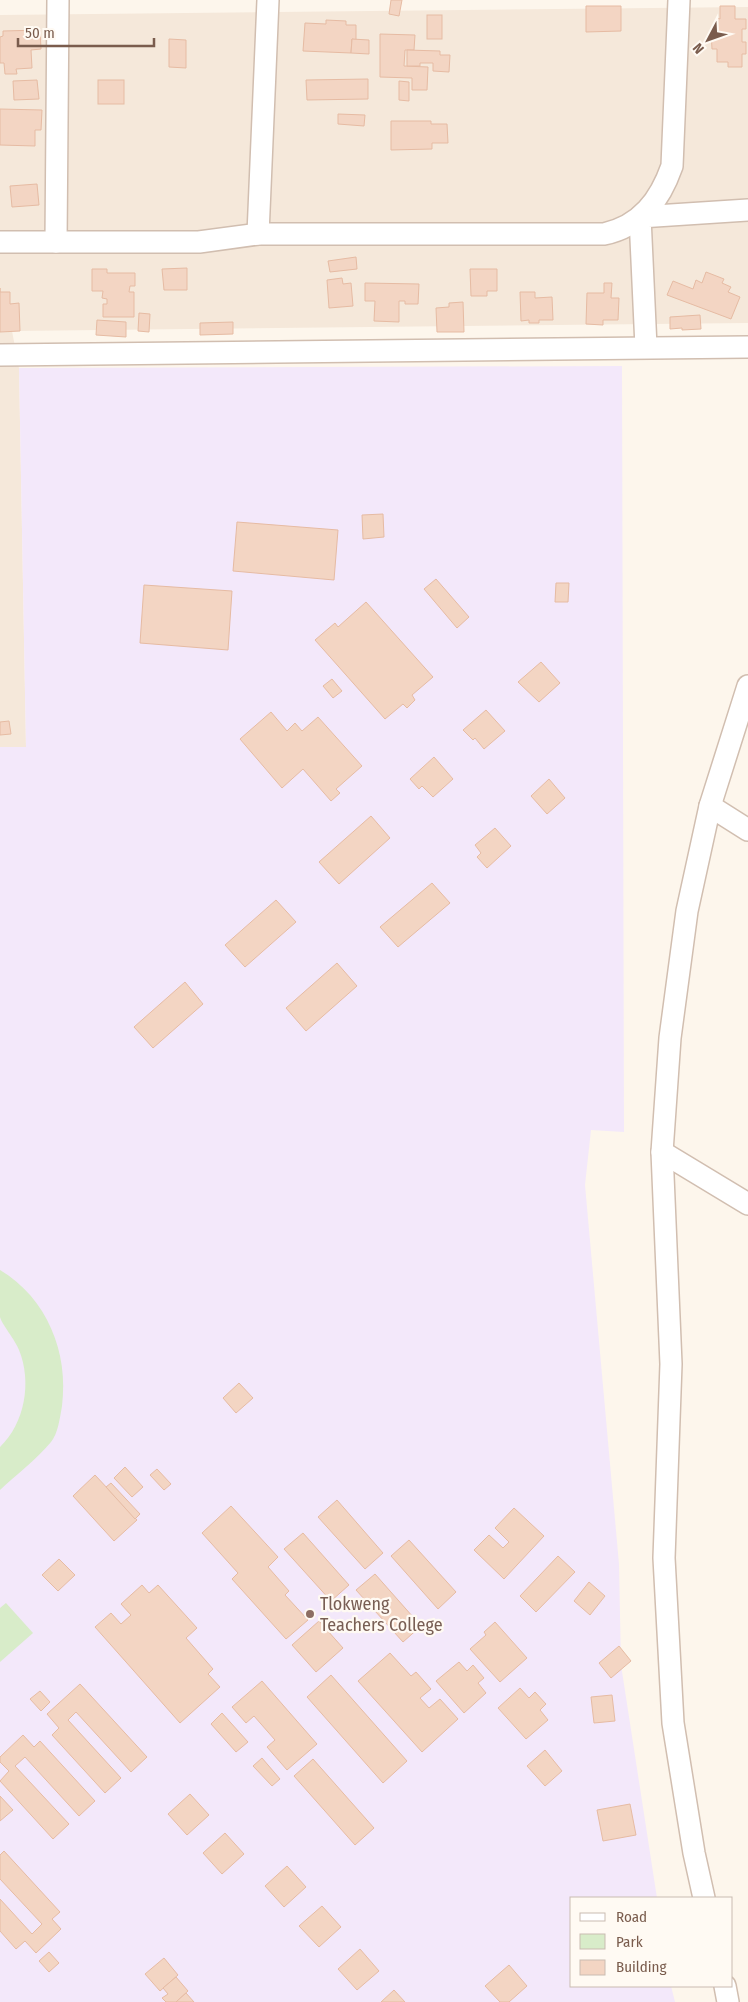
<svg xmlns="http://www.w3.org/2000/svg" width="748" height="2002" font-family="'Fira Sans Condensed',sans-serif">
<rect width="100%" height="100%" fill="#fdf6ec"/>
<path fill="#f5e8da" d="M748,7V323L12,331L19,368L26,747H0V15Z"/>
<path fill="#f3e8fa" d="M622,366L624,1132L591,1130L585,1185L619,1564L621,1665L657,1898H572V1986H671L675,2002H0V747H26L19,368Z"/>
<g fill="#d8ecc9">
<path d="M0,1270C47,1298 69,1353 62,1406C60,1417 58,1434 51,1442C37,1459 16,1475 0,1490V1447C25,1423 32,1382 19,1350C16,1341 1,1323 0,1317C0,1302 0,1285 0,1270Z"/>
<path d="M6,1603L33,1633L0,1662V1608Z"/>
</g>
<g fill="#f3d5c3" stroke="#e6bba3">
<path d="M391,0H402L399,16L389,14Z"/>
<path d="M586,6H621V31L586,32Z"/>
<path d="M720,6H735V19H746V29H742V42H746V54H742V67H728V62H717V49H712L711,31H717V18L720,19Z"/>
<rect x="427" y="15" width="15" height="24"/>
<path d="M326,20L346,21V25H356V40L352,39L351,53L303,51L305,23L326,24Z"/>
<path d="M40,30L41,49L31,50L32,68L16,69L17,74H5L4,63H0V37L3,36V31Z"/>
<path d="M380,34L415,35L414,50H405L404,66L428,67L427,90H412V78L380,77Z"/>
<path d="M169,39L186,40V68L169,67Z"/>
<path d="M352,39L369,40V54L351,53Z"/>
<path d="M407,50L440,51V55H450L449,72L433,71V63H420V66H407Z"/>
<path d="M368,79V99L307,100L306,80Z"/>
<path d="M37,80L39,99L14,100L13,81Z"/>
<rect x="98" y="80" width="26" height="24"/>
<path d="M399,81L409,82V101L399,100Z"/>
<path d="M0,109L42,110L41,130H35V146L0,145Z"/>
<path d="M338,114L365,115L364,126L338,124Z"/>
<path d="M391,121H431V124H447L448,143H432V149L391,150Z"/>
<path d="M37,184L39,205L12,207L10,186Z"/>
<path d="M356,257L357,269L330,272L328,261Z"/>
<path d="M187,268V290H164L162,269Z"/>
<path d="M92,269H107V273H135V286H130L129,292H134V317H103V304H107V299L102,298L103,291H92Z"/>
<path d="M470,269H497V291H487V296H471Z"/>
<path d="M706,272L724,279L722,283L731,287L728,292L740,297L731,319L667,295L673,281L693,289L696,280L702,283Z"/>
<path d="M342,278L343,284L351,283L353,306L329,308L327,280Z"/>
<path d="M365,283L419,284L418,304H405V301H399V322L374,321L375,301H365Z"/>
<path d="M604,283H612L611,298H619L618,320H603V325L586,324L587,293H604Z"/>
<path d="M0,288V292H10V304L19,303L20,331L0,332Z"/>
<path d="M520,292H535V298L552,297L553,320H539V323H529V320L521,321Z"/>
<path d="M463,302L464,332H437L436,308L449,307V303Z"/>
<path d="M139,313L150,314L149,332L138,331Z"/>
<path d="M700,315L701,329L682,330V328L670,329V317Z"/>
<path d="M97,320L126,322V337L96,335Z"/>
<path d="M233,322V334L200,335V323Z"/>
<path d="M383,514L384,537L363,539L362,515Z"/>
<path d="M237,522L338,530L334,580L233,571Z"/>
<path d="M436,579L469,617L457,628L424,589Z"/>
<path d="M556,583H569L568,602H555Z"/>
<path d="M144,585L232,591L228,650L140,643Z"/>
<path d="M366,602L433,677L412,695L415,700L407,708L403,704L385,719L315,640L335,623L338,627Z"/>
<path d="M541,662L560,683L539,702L518,682Z"/>
<path d="M332,679L342,691L333,698L323,686Z"/>
<path d="M486,710L505,731L484,749L475,738L473,740L463,730Z"/>
<path d="M271,712L287,731L295,723L302,731L318,717L362,766L336,789L340,793L331,801L303,769L282,788L240,739Z"/>
<path d="M9,721L11,734L0,735V722Z"/>
<path d="M434,757L453,779L433,797L422,786L419,789L410,779Z"/>
<path d="M549,779L565,798L547,814L531,796Z"/>
<path d="M371,816L390,838L339,884L319,862Z"/>
<path d="M495,828L511,846L487,868L477,857L481,853L475,845Z"/>
<path d="M432,883L450,903L398,947L380,927Z"/>
<path d="M276,900L296,922L245,967L225,945Z"/>
<path d="M337,963L357,986L306,1031L286,1008Z"/>
<path d="M185,982L203,1004L153,1048L134,1027Z"/>
<path d="M239,1383L253,1398L236,1413L223,1398Z"/>
<path d="M125,1467L143,1487L132,1497L114,1478Z"/>
<path d="M157,1469L171,1484L164,1490L150,1475Z"/>
<path d="M95,1475L137,1520L114,1541L73,1496Z"/>
<path d="M111,1483L140,1514L135,1519L106,1487Z"/>
<path d="M337,1500L383,1553L365,1569L318,1517Z"/>
<path d="M231,1506L278,1557L268,1567L289,1591L285,1595L308,1620L286,1639L232,1579L238,1573L202,1533Z"/>
<path d="M514,1508L544,1536L504,1579L474,1550L489,1535L503,1548L509,1542L495,1528Z"/>
<path d="M303,1533L349,1585L331,1601L284,1549Z"/>
<path d="M409,1540L456,1592L438,1609L391,1556Z"/>
<path d="M558,1556L575,1572L536,1612L520,1596Z"/>
<path d="M59,1559L75,1575L58,1591L42,1575Z"/>
<path d="M375,1574L421,1626L403,1642L356,1590Z"/>
<path d="M589,1582L605,1596L590,1615L574,1601Z"/>
<path d="M142,1585L149,1593L158,1585L197,1628L186,1638L213,1669L208,1674L220,1687L180,1723L95,1627L111,1613L121,1624L131,1615L121,1604Z"/>
<path d="M319,1621L343,1648L316,1672L292,1645Z"/>
<path d="M495,1622L527,1658L500,1682L470,1649L486,1635L484,1632Z"/>
<path d="M619,1646L631,1661L611,1678L599,1663Z"/>
<path d="M390,1653L411,1676L416,1672L431,1689L420,1698L429,1708L440,1699L458,1719L422,1752L358,1681Z"/>
<path d="M459,1662L467,1671L473,1665L484,1678L478,1683L486,1693L464,1713L436,1681Z"/>
<path d="M331,1675L407,1761L383,1783L307,1697Z"/>
<path d="M262,1681L317,1744L287,1770L267,1747L275,1740L254,1716L246,1723L232,1707Z"/>
<path d="M80,1684L147,1757L131,1772L76,1712L68,1720L121,1778L105,1793L52,1735L59,1728L47,1714Z"/>
<path d="M520,1688L529,1698L535,1692L546,1704L540,1710L548,1720L526,1739L498,1708Z"/>
<path d="M40,1691L50,1702L41,1711L30,1699Z"/>
<path d="M612,1695L615,1721L594,1723L591,1697Z"/>
<path d="M222,1713L248,1742L236,1752L211,1724Z"/>
<path d="M23,1735L34,1747L40,1741L95,1801L79,1816L25,1757L15,1766L69,1824L53,1839L0,1781L9,1771L0,1762V1757Z"/>
<path d="M545,1750L562,1771L545,1786L527,1766Z"/>
<path d="M262,1758L280,1779L272,1786L253,1766Z"/>
<path d="M313,1759L374,1828L355,1845L294,1776Z"/>
<path d="M190,1794L209,1815L187,1835L168,1814Z"/>
<path d="M0,1796L13,1810L0,1821Z"/>
<path d="M630,1804L636,1835L603,1841L597,1810Z"/>
<path d="M225,1833L244,1854L222,1874L203,1853Z"/>
<path d="M4,1851L60,1912L52,1919L61,1929L36,1953L25,1941L16,1949L0,1931V1899L32,1934L42,1924L0,1879V1855Z"/>
<path d="M287,1866L306,1887L284,1907L265,1886Z"/>
<path d="M322,1906L341,1927L319,1947L299,1926Z"/>
<path d="M360,1949L379,1971L357,1990L338,1969Z"/>
<path d="M49,1952L59,1963L49,1972L39,1961Z"/>
<path d="M164,1958L178,1975L160,1991L145,1974Z"/>
<path d="M509,1965L527,1986L509,2002H500L485,1986Z"/>
<path d="M176,1977L188,1991L176,2002H166L162,1998L168,1994L163,1988Z"/>
<path d="M394,1990L405,2002H381Z"/>
<path d="M186,1993L194,2002H176Z"/>
</g>
<g fill="none" stroke-linecap="round" stroke-linejoin="round">
<g stroke="#d1beb0" stroke-width="24">
<g id="street">
<path d="M258,234L268,0"/>
<path d="M0,242H199L258,234H604C641,226 660,200 672,166L679,0"/>
<path d="M56,242L58,0"/>
<path d="M646,347L640,217L748,210"/>
<path d="M0,355L748,347"/>
<path d="M710,806L748,830"/>
<path d="M662,1152L748,1204"/>
<path d="M704,1898L694,1853L673,1723L664,1558L671,1364L662,1152L670,1038L687,911L710,806L748,686"/>
<path d="M725,1986L728,2002"/>
</g>
</g>
<use href="#street" stroke="#fff" stroke-width="21"/>
</g>
<circle fill="#8d6e63" stroke="#fffaf3" stroke-width="2" cx="310" cy="1614" r="5"/>
<g text-anchor="middle" stroke-width="4.5" stroke-linejoin="round" paint-order="stroke">
<g font-size="18" fill="#785e54" stroke="#fffaf3" text-anchor="start">
<text x="320" y="1610">Tlokweng<tspan x="320" dy="21">Teachers College</tspan></text>
</g>
</g>
<rect x="570" y="1897" width="162" height="90" fill="#fffaf3" stroke="#cabbb1"/>
<rect x="580" y="1913" width="25" height="8" fill="#ffffff" stroke="#cabbb1"/>
<text x="616" y="1922" font-size="15" fill="#7a5c4d">Road</text>
<rect x="580" y="1934" width="25" height="15" fill="#d8ecc9" stroke="#cabbb1"/>
<text x="616" y="1947" font-size="15" fill="#7a5c4d">Park</text>
<rect x="580" y="1960" width="25" height="15" fill="#f3d5c3" stroke="#cabbb1"/>
<text x="616" y="1972" font-size="15" fill="#7a5c4d">Building</text>
<g transform="translate(708 40) rotate(229)" stroke="#fffaf3" stroke-width="4" paint-order="stroke">
<path d="M0-4L9 19L0 12L-9 19Z" fill="#7a5c4d"/>
<text y="-8" font-size="14" font-weight="bold" text-anchor="middle" fill="#7a5c4d">N</text>
</g>
<path d="M18 38v8h136v-8" fill="none" stroke="#7a5c4d" stroke-width="2.5"/>
<text x="25" y="38" font-size="15" fill="#7a5c4d" stroke="#fffaf3" stroke-width="4" paint-order="stroke">50 m</text>
</svg>
